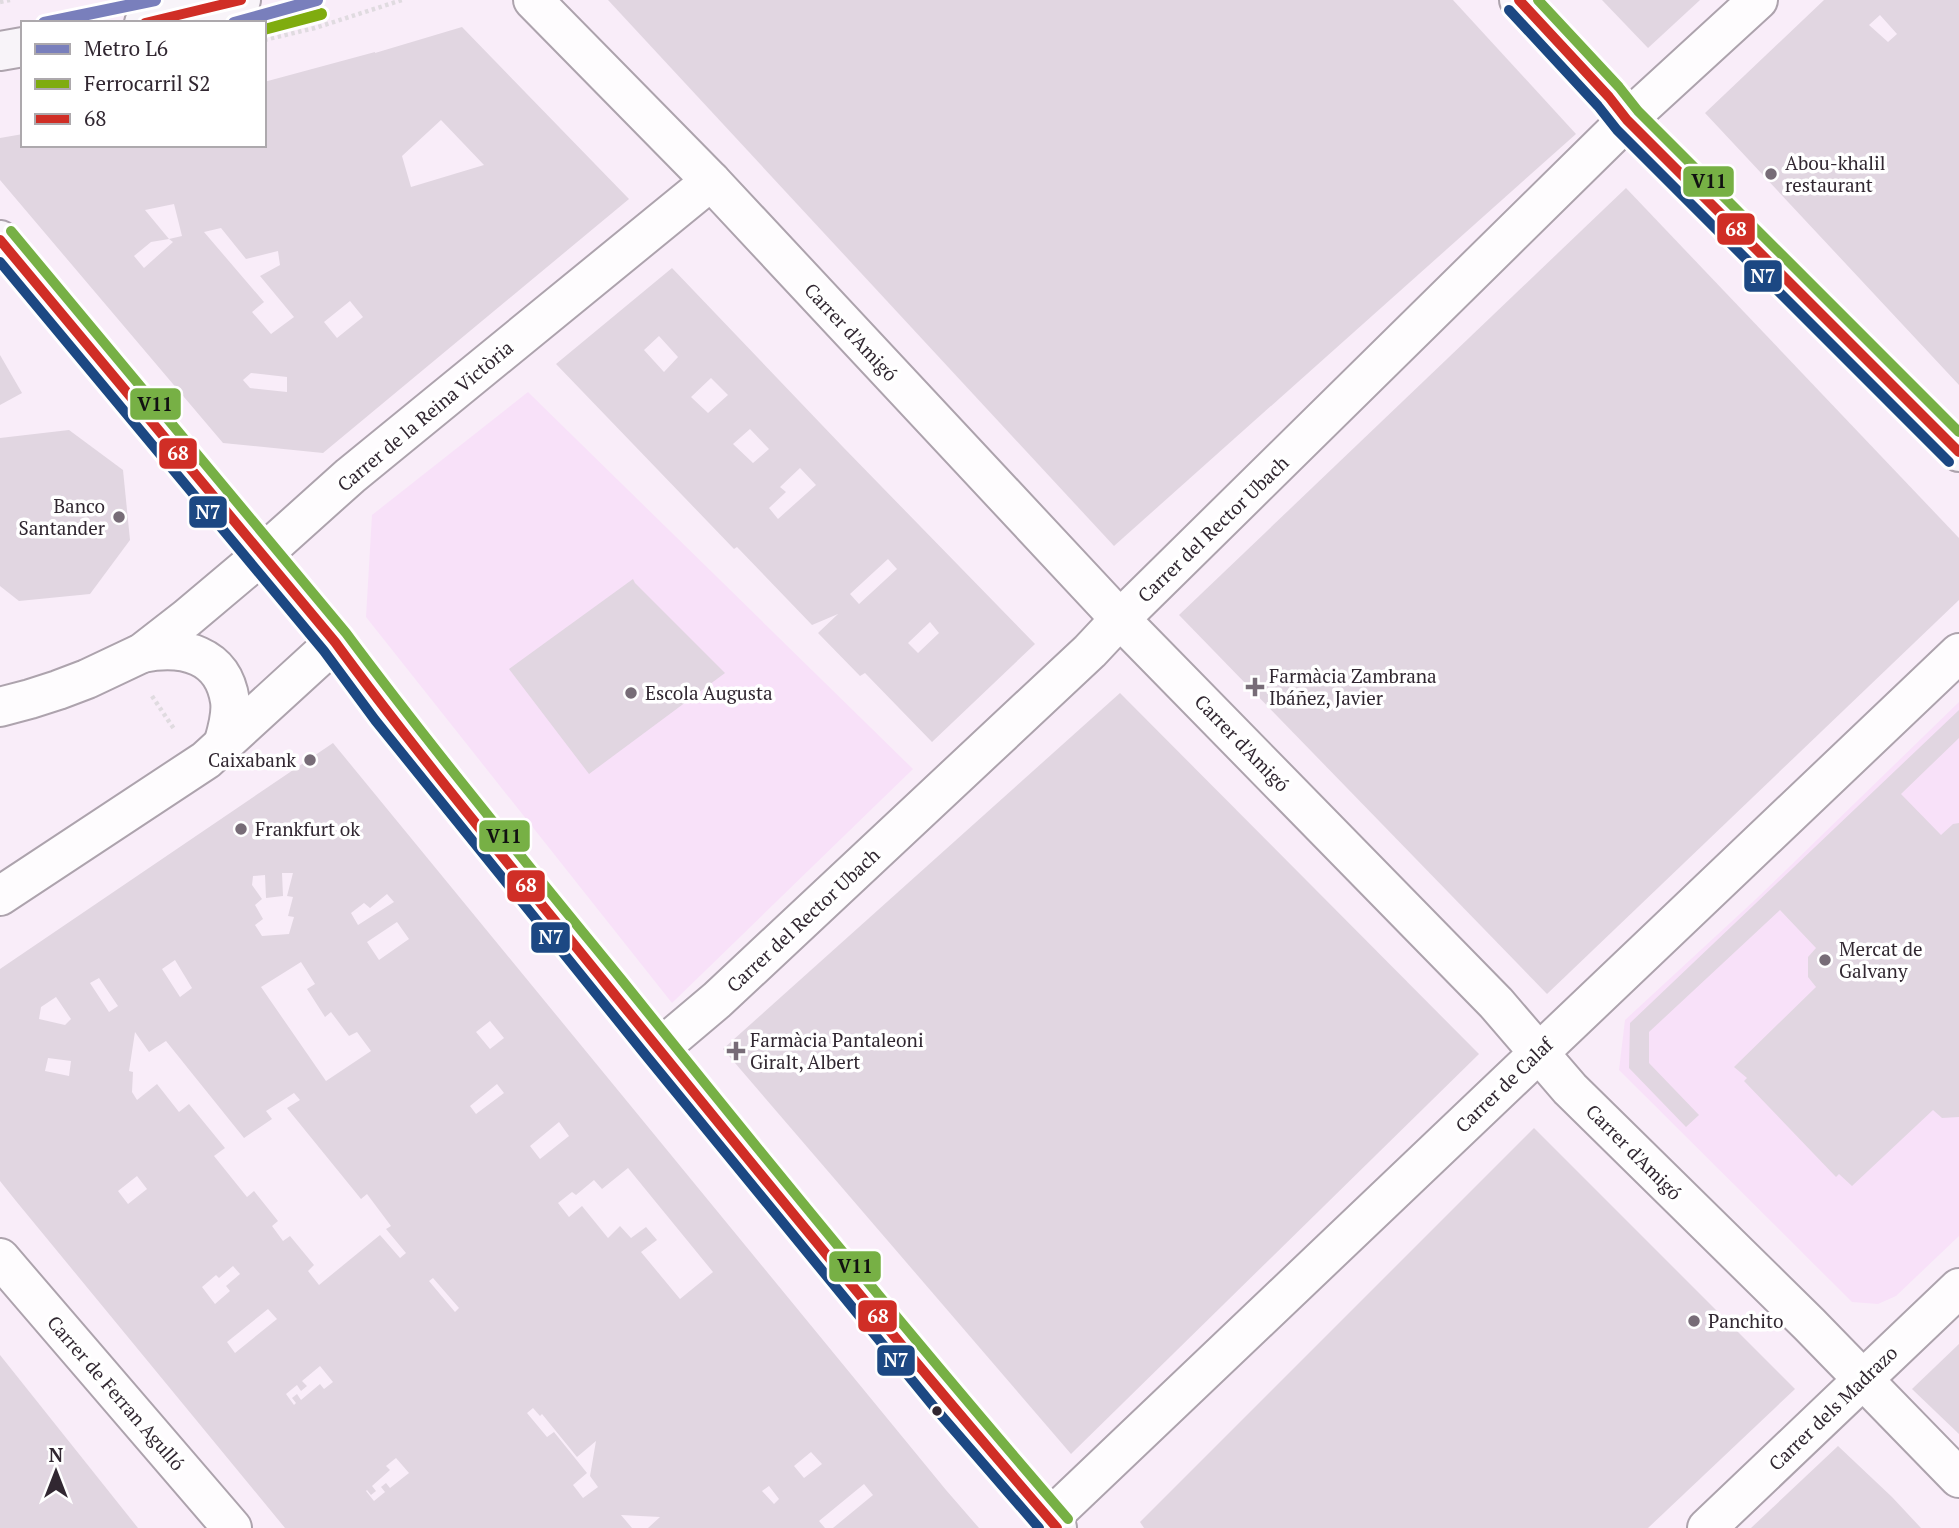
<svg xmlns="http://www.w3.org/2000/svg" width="1959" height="1528" font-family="'PT Serif',serif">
<rect width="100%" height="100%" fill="#f9edf9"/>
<g fill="#f8e1f9">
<path d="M528,392L913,769L672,1003L366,617L372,515Z"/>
<path d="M1959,702V1236L1896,1296L1878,1304L1852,1302L1619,1070L1625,1020L1756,899Z"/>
</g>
<g fill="#e1d6e1" fill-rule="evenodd">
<path d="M608,0H1453L1576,134L1114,546Z"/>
<path d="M1602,0H1700L1648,48Z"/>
<path d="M1824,0H1959V385L1705,113ZM1880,15L1897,34L1888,42L1869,25Z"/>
<path d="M462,27L629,199L323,453L223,443L0,180V138L23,134V145H264V82L375,52V53ZM441,120L484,165L411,187L402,156ZM174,204L182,236L169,239L173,242L144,268L134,256L151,242L169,239L145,210ZM221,228L246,259L278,251L280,265L260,276L294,317L271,334L252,312L264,302L204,232ZM350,301L363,317L337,338L324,322ZM251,373L287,377V392L250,388L243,380Z"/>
<path d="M1626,188L1959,538V600L1547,994L1179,615Z"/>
<path d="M672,268L843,447L1035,644L932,742L865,673L860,676L818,633L838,614L812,625L737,547L734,549L556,364ZM659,336L678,357L664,372L644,350ZM711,378L728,395L708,413L691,397ZM750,429L769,449L753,463L733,444ZM800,468L816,485L778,519L769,508L786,492L780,487ZM888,559L897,569L859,604L850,594ZM930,622L939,633L918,653L908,643Z"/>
<path d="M0,355L22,393L0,405Z"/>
<path d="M69,430L123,470L130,540L90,594L19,601L0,586V438Z"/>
<path d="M633,579L635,583L725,673L589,774L509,669Z"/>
<path d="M1120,693L1479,1054L1071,1454L723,1049Z"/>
<path d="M1959,710V738L1901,794L1941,835L1953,824L1959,823V1117L1942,1118L1933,1110L1852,1186L1839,1174L1836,1177L1744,1081L1747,1078L1734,1067L1816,987L1808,977V957L1816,948L1780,910L1649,1032V1063L1699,1115L1686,1127L1629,1068L1630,1023Z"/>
<path d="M333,743L946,1490L979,1528H833L873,1495L864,1484L819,1521L825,1528H648L660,1517L621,1515L632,1528H285L16,1201L0,1181V969ZM282,873H293L287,896L293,897L288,916L294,917L289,934L262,936L255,925L263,919L255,905L262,899L252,885L253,876L265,875L266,898L283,896ZM387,894L394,902L358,925L351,913L364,903L370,908ZM397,922L409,939L379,960L367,942ZM175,960L192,988L180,997L162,969ZM301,962L315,984L307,989L325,1017L331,1012L349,1036L357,1032L371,1051L326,1081L261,987ZM99,978L118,1006L109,1012L90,983ZM56,997L71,1019L65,1025L39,1019L41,1007ZM490,1021L504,1038L490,1049L476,1032ZM135,1032L149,1052L166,1041L244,1138L272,1119L266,1111L294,1093L300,1100L287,1108L361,1199L367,1194L391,1226L386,1229L406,1253L400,1258L380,1235L319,1285L308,1271L314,1265L290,1236L283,1241L272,1226L278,1221L254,1191L247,1197L214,1156L225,1148L189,1104L179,1112L157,1084L137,1100L132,1092L133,1072L129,1071ZM48,1058L71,1061L69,1076L45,1071ZM497,1084L504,1093L476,1114L470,1106ZM559,1122L569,1136L540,1159L530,1146ZM628,1168L713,1272L680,1299L641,1252L657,1240L646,1227L631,1238L620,1226L608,1238L582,1206L569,1217L558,1203L572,1192L576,1195L594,1180L602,1189ZM137,1176L147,1189L128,1204L118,1191ZM233,1266L240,1274L226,1286L230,1291L215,1304L202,1287L216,1275L219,1278ZM433,1278L459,1308L455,1312L429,1281ZM268,1309L277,1319L235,1353L227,1342ZM320,1366L333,1382L324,1389L320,1384L301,1400L297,1394L292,1398L296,1403L294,1405L286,1394L297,1385L301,1391L307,1386L302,1381ZM533,1408L540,1416L542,1414L577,1457L596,1441L590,1476L598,1487L583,1498L573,1485L587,1473L554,1432L547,1437L527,1413ZM811,1452L822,1464L804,1478L794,1466ZM396,1458L409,1473L390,1488L386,1483L381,1487L385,1492L374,1501L366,1491L367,1490L371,1495L376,1491L372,1486L390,1470L386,1466ZM769,1486L779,1499L774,1504L762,1491Z"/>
<path d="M1534,1128L1795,1389L1648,1528H1144L1140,1522Z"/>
<path d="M1959,1344V1434L1912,1389Z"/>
<path d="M0,1355L138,1528H0Z"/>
<path d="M1838,1446L1892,1497L1921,1528H1751Z"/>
</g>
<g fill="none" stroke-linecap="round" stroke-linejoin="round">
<g stroke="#ada3ad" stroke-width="42">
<g id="street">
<path d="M533,0L711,181L1120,619L1496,1003L1570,1089L1809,1324L1959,1478"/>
<path d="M142,653C183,645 223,654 230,701C232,716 227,731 223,745"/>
<path d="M0,707L30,699L58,690L87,679L142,653L187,618L263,554L350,476L711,181"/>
<path d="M0,896L206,760L335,642"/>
<path d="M659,1049L717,1000L1090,651L1120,619L1627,120L1758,0"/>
<path d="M0,1258L232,1528"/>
<path d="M1049,1519L1959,653"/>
<path d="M1707,1528L1959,1288"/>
</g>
</g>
<g stroke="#ada3ad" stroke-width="42">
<g id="secondary">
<path d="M1519,0L1609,97L1627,120L1959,452"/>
<path d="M144,23L241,0"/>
<path d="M0,51L23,47"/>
<path d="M0,240L335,642L386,711L659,1049L945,1398L1057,1528"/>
</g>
</g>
<g stroke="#e0dbe0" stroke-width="4.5" stroke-dasharray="3.5 3.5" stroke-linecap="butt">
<path d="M0,2L10,0"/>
<path d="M264,40L315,28L402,0"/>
<path d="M152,696L174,729"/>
</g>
<use href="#street" stroke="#fefcfe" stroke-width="38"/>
<use href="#secondary" stroke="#f8f4f9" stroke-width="38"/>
<g stroke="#fff" stroke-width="16">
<g id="bus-1">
<path d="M1519,0L1609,97L1627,120L1959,452"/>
<path d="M145,23L241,0"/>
<path d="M0,240L335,642C421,759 515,871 606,984C754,1167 903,1350 1057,1528"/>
</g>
</g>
<g stroke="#fff" stroke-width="16">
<g id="bus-2">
<path d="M1509,10L1598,106L1617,130L1949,462"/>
<path d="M0,262L324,651L375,720L648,1058L934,1407L1039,1528"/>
</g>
</g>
<g stroke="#fff" stroke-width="16">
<g id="bus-3">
<path d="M1538,0L1619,87L1638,111L1959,432"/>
<path d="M11,231L346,633C434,751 528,865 621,979C767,1161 915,1342 1068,1519"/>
</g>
</g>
<use href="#bus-1" stroke="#d02e26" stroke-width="10"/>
<use href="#bus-2" stroke="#1c4883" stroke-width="10"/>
<use href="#bus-3" stroke="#77b045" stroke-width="10"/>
<g stroke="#fff" stroke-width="18">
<path id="rail-1" d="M264,29L321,14"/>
</g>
<use href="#rail-1" stroke="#7fac0f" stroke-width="12"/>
<g stroke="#fff" stroke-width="18">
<g id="metro-1">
<path d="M44,23L155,0"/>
<path d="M234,23L317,0"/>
</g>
</g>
<use href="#metro-1" stroke="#797fbc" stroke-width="12"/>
</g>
<g fill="#776c77" stroke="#fff" stroke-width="2.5">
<circle cx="1771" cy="174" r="7"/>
<circle cx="119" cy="517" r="7"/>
<path d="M1251.5 676.5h7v7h7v7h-7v7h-7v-7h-7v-7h7z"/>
<circle cx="631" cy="693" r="7"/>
<circle cx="310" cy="760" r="7"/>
<circle cx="241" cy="829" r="7"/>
<circle cx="1825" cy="960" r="7"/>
<path d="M732.5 1040.5h7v7h7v7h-7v7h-7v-7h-7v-7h7z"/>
<circle cx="1694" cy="1321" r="7"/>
</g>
<circle fill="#312731" stroke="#fff" stroke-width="2.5" cx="937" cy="1411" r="6"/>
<g text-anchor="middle" stroke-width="7" stroke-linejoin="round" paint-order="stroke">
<g font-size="19" fill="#312731" stroke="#fff" text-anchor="start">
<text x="1785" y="170">Abou-khalil<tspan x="1785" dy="22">restaurant</tspan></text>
<text x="105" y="513" text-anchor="end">Banco<tspan x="105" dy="22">Santander</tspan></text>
<text x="1269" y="683">Farmàcia Zambrana<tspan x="1269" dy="22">Ibáñez, Javier</tspan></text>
<text x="645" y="700">Escola Augusta</text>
<text x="296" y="767" text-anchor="end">Caixabank</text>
<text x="255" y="836">Frankfurt ok</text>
<text x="1839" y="956">Mercat de<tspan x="1839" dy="22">Galvany</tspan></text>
<text x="750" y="1047">Farmàcia Pantaleoni<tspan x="750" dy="22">Giralt, Albert</tspan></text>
<text x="1708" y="1328">Panchito</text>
</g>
<g font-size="19" fill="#312731" stroke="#fff">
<text transform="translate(851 332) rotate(47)" y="7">Carrer d'Amigó</text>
<text transform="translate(425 416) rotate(-40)" y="7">Carrer de la Reina Victòria</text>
<text transform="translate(1213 529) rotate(-44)" y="7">Carrer del Rector Ubach</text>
<text transform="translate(1242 743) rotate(46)" y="7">Carrer d'Amigó</text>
<text transform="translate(803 920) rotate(-43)" y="7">Carrer del Rector Ubach</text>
<text transform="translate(1504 1085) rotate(-44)" y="7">Carrer de Calaf</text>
<text transform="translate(1634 1152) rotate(45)" y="7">Carrer d'Amigó</text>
<text transform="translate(116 1393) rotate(49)" y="7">Carrer de Ferran Agulló</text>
<text transform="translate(1833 1408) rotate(-44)" y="7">Carrer dels Madrazo</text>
</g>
</g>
<g stroke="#fff" stroke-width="2.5">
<rect x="1682" y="165" width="53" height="33" rx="7" fill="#77b045"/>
<rect x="1716" y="212" width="40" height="34" rx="7" fill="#d02e26"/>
<rect x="1743" y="259" width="40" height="34" rx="7" fill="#1c4883"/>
<rect x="129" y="387" width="53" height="34" rx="7" fill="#77b045"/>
<rect x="158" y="437" width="40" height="33" rx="7" fill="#d02e26"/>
<rect x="188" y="495" width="40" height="34" rx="7" fill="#1c4883"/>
<rect x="478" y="819" width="53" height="34" rx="7" fill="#77b045"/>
<rect x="506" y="869" width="40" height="34" rx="7" fill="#d02e26"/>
<rect x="530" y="921" width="41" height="33" rx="7" fill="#1c4883"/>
<rect x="828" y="1250" width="54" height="33" rx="7" fill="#77b045"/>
<rect x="857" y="1299" width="41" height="34" rx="7" fill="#d02e26"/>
<rect x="876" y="1344" width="40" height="33" rx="7" fill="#1c4883"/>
</g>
<g font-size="19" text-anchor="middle" font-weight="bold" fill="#fff">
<text x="1736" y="236">68</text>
<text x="1763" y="283">N7</text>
<text x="178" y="460">68</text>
<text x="208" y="519">N7</text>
<text x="526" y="892">68</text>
<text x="551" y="944">N7</text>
<text x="878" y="1323">68</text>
<text x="896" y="1367">N7</text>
</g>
<g font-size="19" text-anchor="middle" font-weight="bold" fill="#111">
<text x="1709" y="188">V11</text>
<text x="155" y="411">V11</text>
<text x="504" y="843">V11</text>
<text x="855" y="1273">V11</text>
</g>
<rect x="21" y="21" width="245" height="126" fill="#ffffff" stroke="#ada9ad" stroke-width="2"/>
<rect x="35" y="44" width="35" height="10" fill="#797fbc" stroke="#ada9ad" stroke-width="2"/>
<text x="84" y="56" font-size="21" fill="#312731">Metro L6</text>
<rect x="35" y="79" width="35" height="10" fill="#7fac0f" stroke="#ada9ad" stroke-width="2"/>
<text x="84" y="91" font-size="21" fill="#312731">Ferrocarril S2</text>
<rect x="35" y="114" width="35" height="10" fill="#d02e26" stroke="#ada9ad" stroke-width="2"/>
<text x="84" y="126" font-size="21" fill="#312731">68</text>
<g transform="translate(56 1472)" stroke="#ffffff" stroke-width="5" paint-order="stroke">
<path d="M0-5L12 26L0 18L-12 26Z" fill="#312731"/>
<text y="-10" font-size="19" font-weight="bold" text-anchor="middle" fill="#312731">N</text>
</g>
</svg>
